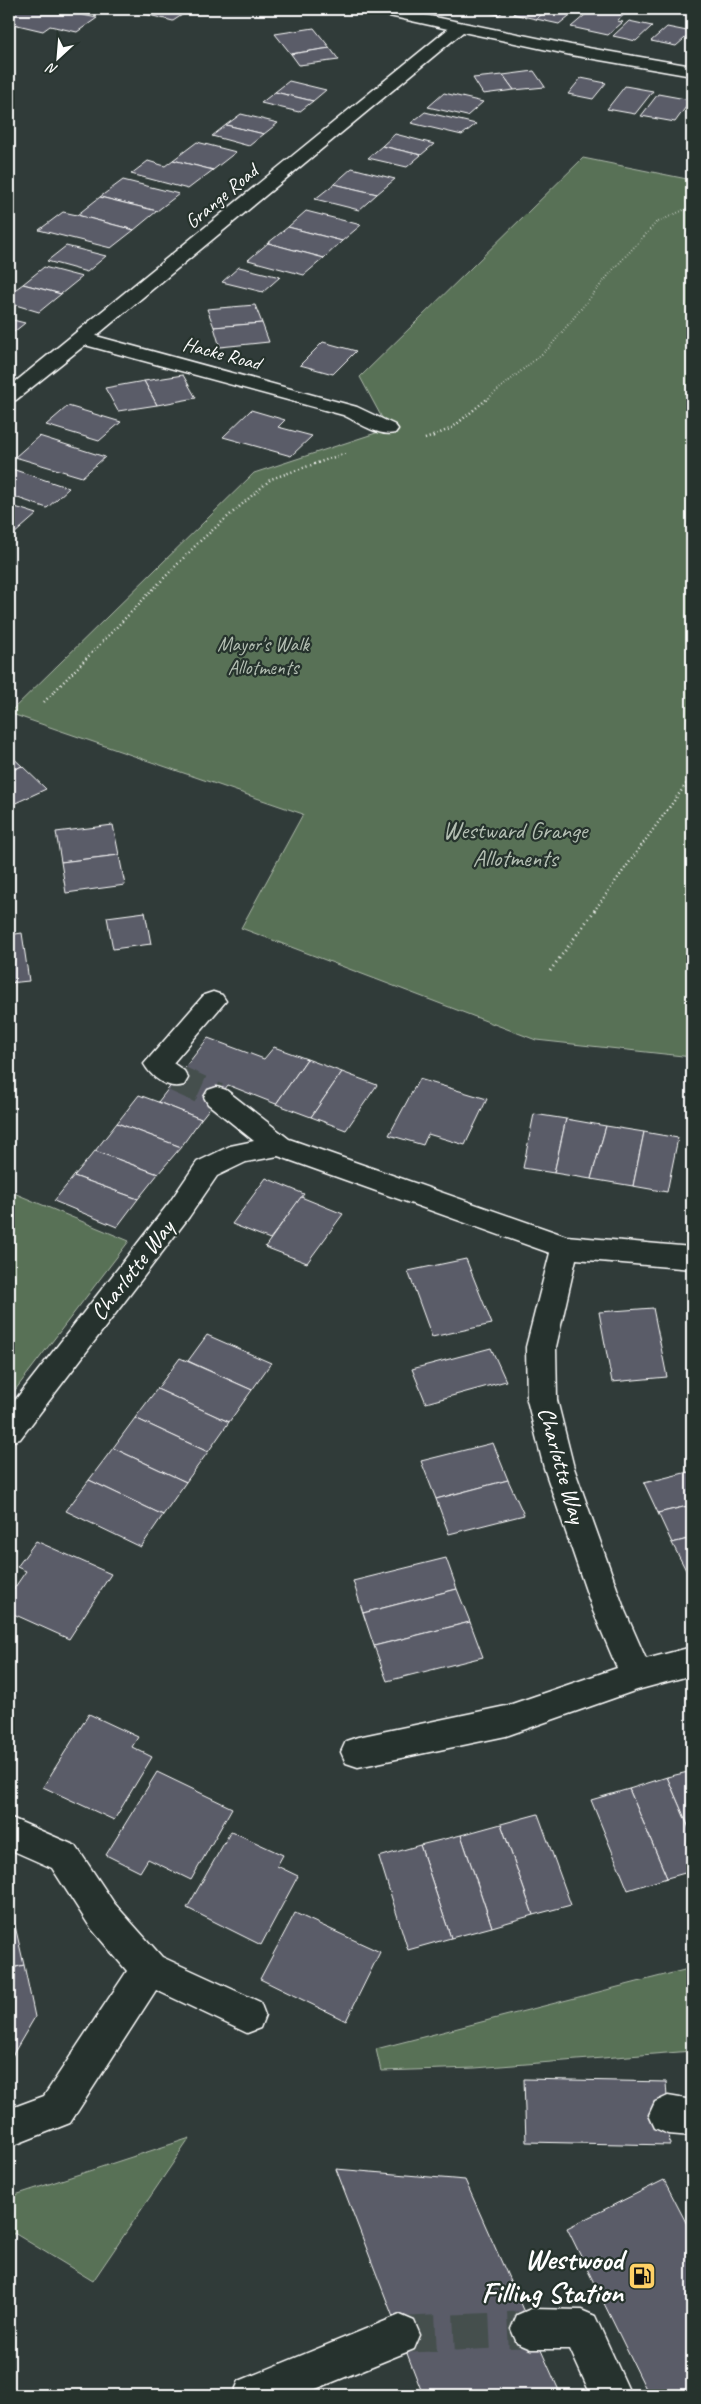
<svg xmlns="http://www.w3.org/2000/svg" width="701" height="2404" font-family="Caveat,sans-serif">
<rect width="100%" height="100%" fill="#303b39"/>
<filter id="ink" filterUnits="userSpaceOnUse"><feTurbulence type="fractalNoise" baseFrequency=".02" numOctaves="2"/><feDisplacementMap in="SourceGraphic" scale="10" xChannelSelector="R" yChannelSelector="G"/><feConvolveMatrix kernelMatrix="1 2 1 2 8 2 1 2 1" color-interpolation-filters="sRGB"/></filter>
<g filter="url(#ink)">
<g fill="#597156" stroke="#acb8aa">
<path d="M583,158L692,180V1057L536,1040L241,928L303,814L9,713L254,473L388,429L360,377Z"/>
<path d="M9,1191L129,1241L9,1398Z"/>
<path d="M692,1968V2051L475,2068L381,2071L376,2049Z"/>
<path d="M190,2138L93,2281L14,2233L9,2241V2197Z"/>
</g>
<g fill="#5a5c68" stroke="#fff">
<path d="M9,9H55L97,18L77,32L50,26L43,31L9,23Z"/>
<path d="M147,9H191L173,21L141,13Z"/>
<path d="M475,9H506L499,15Z"/>
<path d="M520,9H549L536,19L513,14Z"/>
<path d="M549,9H562L574,12L559,24L536,19Z"/>
<path d="M592,9H620L628,11L617,21L623,22L608,35L571,27Z"/>
<path d="M629,21L652,26L636,41L613,36Z"/>
<path d="M667,27L692,32L676,46L651,41Z"/>
<path d="M314,28L330,48L291,54L275,34Z"/>
<path d="M330,48L339,60L299,65L291,54Z"/>
<path d="M534,71L545,87L514,90L503,75Z"/>
<path d="M503,75L514,90L483,94L473,78Z"/>
<path d="M581,78L606,83L593,99L568,94Z"/>
<path d="M289,81L326,90L313,101L275,92Z"/>
<path d="M625,86L653,91L635,114L607,109Z"/>
<path d="M275,92L313,101L299,112L261,103Z"/>
<path d="M444,93L483,102L467,116L428,107Z"/>
<path d="M658,94L691,100L675,122L641,116Z"/>
<path d="M425,112L476,124L462,135L411,123Z"/>
<path d="M241,114L278,123L264,134L226,125Z"/>
<path d="M226,125L264,134L249,146L212,136Z"/>
<path d="M395,134L434,144L421,155L382,146Z"/>
<path d="M197,142L236,152L213,170L173,160Z"/>
<path d="M382,146L421,155L407,167L368,158Z"/>
<path d="M173,160L213,170L188,189L131,174L148,161L165,166Z"/>
<path d="M352,168L395,179L377,194L334,184Z"/>
<path d="M123,180L179,194L157,211L100,197Z"/>
<path d="M334,184L377,194L359,210L315,199Z"/>
<path d="M100,197L157,211L134,230L77,215Z"/>
<path d="M306,211L361,225L342,241L288,227Z"/>
<path d="M63,212L77,215L134,230L111,248L39,230Z"/>
<path d="M288,227L342,241L324,258L268,243Z"/>
<path d="M268,243L324,258L304,275L248,260Z"/>
<path d="M66,246L106,256L87,272L47,261Z"/>
<path d="M44,267L82,277L61,294L23,284Z"/>
<path d="M239,267L280,277L263,292L222,282Z"/>
<path d="M23,284L61,294L39,312L9,303V294Z"/>
<path d="M255,305L262,323L214,327L207,309Z"/>
<path d="M9,319L25,323L9,336Z"/>
<path d="M262,323L269,342L220,347L214,327Z"/>
<path d="M323,342L356,351L333,374L300,365Z"/>
<path d="M183,375L196,398L157,405L144,381Z"/>
<path d="M144,381L157,405L118,411L105,388Z"/>
<path d="M68,406L121,422L99,441L46,425Z"/>
<path d="M251,410L285,420L278,427L312,436L291,456L223,437Z"/>
<path d="M39,436L105,457L82,477L15,457Z"/>
<path d="M9,468L69,488L47,508L9,495Z"/>
<path d="M9,505L37,514L13,535L9,533Z"/>
<path d="M9,754L22,766L9,772Z"/>
<path d="M22,766L46,789L9,806V772Z"/>
<path d="M113,825L119,855L61,862L56,832Z"/>
<path d="M119,855L125,885L66,893L61,862Z"/>
<path d="M145,912L151,944L113,949L107,917Z"/>
<path d="M22,933L29,981L9,983V935Z"/>
<path d="M208,1038L264,1059L274,1047L307,1059L276,1104L228,1085L201,1119L158,1102Z"/>
<path d="M307,1059L342,1072L311,1117L276,1104Z"/>
<path d="M342,1072L377,1085L346,1130L311,1117Z"/>
<path d="M419,1079L487,1099L465,1145L428,1134L423,1145L389,1135Z"/>
<path d="M139,1095L158,1102L201,1119L181,1147L117,1123Z"/>
<path d="M534,1114L566,1119L554,1173L523,1168Z"/>
<path d="M566,1119L606,1126L591,1179L554,1173Z"/>
<path d="M117,1123L181,1147L158,1174L95,1151Z"/>
<path d="M606,1126L644,1132L633,1186L591,1179Z"/>
<path d="M644,1132L678,1138L667,1192L633,1186Z"/>
<path d="M95,1151L158,1174L138,1199L74,1176Z"/>
<path d="M74,1176L138,1199L117,1227L54,1201Z"/>
<path d="M266,1178L304,1194L270,1239L232,1224Z"/>
<path d="M301,1197L343,1214L307,1263L265,1247Z"/>
<path d="M466,1259L492,1324L432,1337L408,1271Z"/>
<path d="M653,1308L667,1377L612,1382L599,1312Z"/>
<path d="M686,1309H692V1335Z"/>
<path d="M207,1335L271,1363L252,1390L188,1361Z"/>
<path d="M491,1348L506,1381L426,1403L412,1369Z"/>
<path d="M180,1358L252,1390L229,1422L157,1389Z"/>
<path d="M157,1389L229,1422L208,1452L135,1418Z"/>
<path d="M135,1418L208,1452L186,1482L113,1448Z"/>
<path d="M493,1443L508,1480L436,1499L421,1461Z"/>
<path d="M113,1448L186,1482L163,1515L89,1480Z"/>
<path d="M692,1471V1505L658,1513L644,1483Z"/>
<path d="M89,1480L163,1515L141,1547L66,1511Z"/>
<path d="M508,1480L524,1515L449,1534L436,1499Z"/>
<path d="M692,1505V1538L672,1543L658,1513Z"/>
<path d="M692,1538V1573L688,1574L672,1543Z"/>
<path d="M36,1541L111,1574L69,1639L9,1612V1596L26,1571L17,1567Z"/>
<path d="M446,1558L457,1589L363,1613L353,1581Z"/>
<path d="M457,1589L470,1622L374,1646L363,1613Z"/>
<path d="M470,1622L483,1657L387,1681L374,1646Z"/>
<path d="M89,1714L138,1737L132,1747L152,1757L114,1820L43,1787Z"/>
<path d="M692,1771V1835L667,1777Z"/>
<path d="M157,1772L232,1808L191,1880L148,1859L140,1872L106,1855Z"/>
<path d="M667,1777L692,1835V1871L667,1878L629,1789Z"/>
<path d="M629,1789L667,1878L628,1890L591,1800Z"/>
<path d="M538,1814L571,1905L533,1915L501,1824Z"/>
<path d="M501,1824L533,1915L492,1927L461,1835Z"/>
<path d="M231,1831L283,1855L277,1866L298,1876L261,1945L187,1908Z"/>
<path d="M461,1835L492,1927L451,1938L420,1845Z"/>
<path d="M420,1845L451,1938L408,1950L379,1857Z"/>
<path d="M9,1911L12,1913L24,1965L9,1969Z"/>
<path d="M295,1913L380,1952L346,2021L260,1979Z"/>
<path d="M24,1965L35,2017L9,2061V1969Z"/>
<path d="M524,2079L666,2082L670,2145L526,2142Z"/>
<path d="M336,2169L465,2180L561,2395H423Z"/>
<path d="M664,2180L692,2234V2395H649L567,2228Z"/>
</g>
<g fill="none" stroke-linecap="round" stroke-linejoin="round">
<path stroke="#454f4d" stroke-width="28" stroke-dasharray="28 14" stroke-linecap="butt" d="M175,1078L217,1097"/>
<path stroke="#454f4d" stroke-width="36" stroke-dasharray="36 18" stroke-linecap="butt" d="M400,2335L531,2329"/>
<g stroke="#fff" stroke-width="3">
<g id="minor">
<path d="M369,9H396L571,45L692,66V76L571,55L463,32L96,336L357,407L395,425L398,429L395,433C378,437 358,422 343,415L85,345L16,400L9,402V387L448,29L371,12Z"/>
<path d="M213,992L222,995L226,1001L173,1063L184,1071L188,1078L184,1085C168,1090 152,1078 144,1064L204,995Z"/>
<path d="M217,1087L226,1090L289,1139L566,1236L692,1247V1269L576,1259L556,1347L557,1400L574,1468L625,1611L646,1659L692,1647V1675L637,1690L506,1736L358,1767L346,1763L341,1752L346,1741L358,1737L506,1706L617,1668L593,1611L544,1468L527,1400L526,1347L550,1253L278,1156L246,1162L217,1176L189,1217L20,1439L9,1442V1408L169,1203L197,1162L230,1146L254,1141L208,1104L204,1097L208,1090Z"/>
<path d="M9,1817L76,1846L114,1903L162,1957L260,2002L265,2015L260,2028L247,2033L156,1990L70,2123L9,2147V2109L44,2096L127,1971L90,1927L52,1868L9,1849Z"/>
<path d="M668,2096L692,2100V2136L668,2134L655,2128L649,2115L655,2102Z"/>
<path d="M531,2309L581,2310L595,2316L631,2395H591L570,2349H531L517,2343L511,2329L517,2315Z"/>
<path d="M400,2315L414,2321L420,2335L414,2349L301,2395H233L239,2381Z"/>
</g>
</g>
<path stroke="#fff" stroke-width="2" stroke-dasharray="0.5 2.5" stroke-linecap="butt" d="M486,400L549,348L612,271L656,223L692,206"/>
<g stroke="#fff" stroke-width="2.5" stroke-dasharray="1 3" stroke-linecap="butt">
<path d="M433,436L452,428L488,398"/>
<path d="M425,439L434,436"/>
<path d="M44,702L199,542L271,479L346,453"/>
<path d="M594,911L692,776"/>
</g>
<path stroke="#fff" stroke-width="3" stroke-dasharray="1 4" stroke-linecap="butt" d="M550,971L595,910"/>
<use href="#minor" fill="#26332d" fill-rule="evenodd"/>
</g>
</g>
<defs>
<g id="fuel-square" transform="scale(1.4375)"><rect x="-9" y="-9" width="18" height="18" rx="4" fill="#ffd166" stroke="#26332d"/><path d="M-5.5-6h7V0h2V4h1.3V-2.5L3-4.5l.8-.8L6-3V5H2.5V1h-1V6h-7ZM-4.2-4.7v3.2H.2V-4.7Z" fill="#111"/></g>
</defs>
<g fill-rule="evenodd">
<use href="#fuel-square" x="642" y="2276"/>
</g>
<g text-anchor="middle" stroke-width="4.5" stroke-linejoin="round" paint-order="stroke">
<g font-size="20" fill="#fff" stroke="#26332d">
<text transform="translate(221 196) rotate(-40)" y="7">Grange Road</text>
<text transform="translate(222 353) rotate(15)" y="7">Hacke Road</text>
</g>
<g font-size="20" fill="#b4bfb3" stroke="#26332d">
<text x="263" y="651">Mayor's Walk<tspan x="263" dy="23">Allotments</tspan></text>
</g>
<g font-size="24" fill="#b4bfb3" stroke="#26332d">
<text x="515" y="838">Westward Grange<tspan x="515" dy="28">Allotments</tspan></text>
</g>
<g font-size="24" fill="#fff" stroke="#26332d">
<text transform="translate(132 1270) rotate(-52)" y="8">Charlotte Way</text>
<text transform="translate(562 1465) rotate(74)" y="8">Charlotte Way</text>
</g>
<g font-size="29" font-weight="bold" fill="#fff" stroke="#26332d" text-anchor="end">
<text x="623" y="2269">Westwood<tspan x="623" dy="33">Filling Station</tspan></text>
</g>
</g>
<rect width="701" height="2404" fill="none" stroke="#26332d" stroke-width="30"/>
<rect x="15" y="15" width="671" height="2374" fill="none" stroke="#fff" stroke-width="2" filter="url(#ink)"/>
<g transform="translate(58 58) rotate(206)" stroke="#26332d" stroke-width="4" paint-order="stroke">
<path d="M0-4L9 19L0 12L-9 19Z" fill="#ffffff"/>
<text y="-8" font-size="14" font-weight="bold" text-anchor="middle" fill="#ffffff">N</text>
</g>
</svg>
